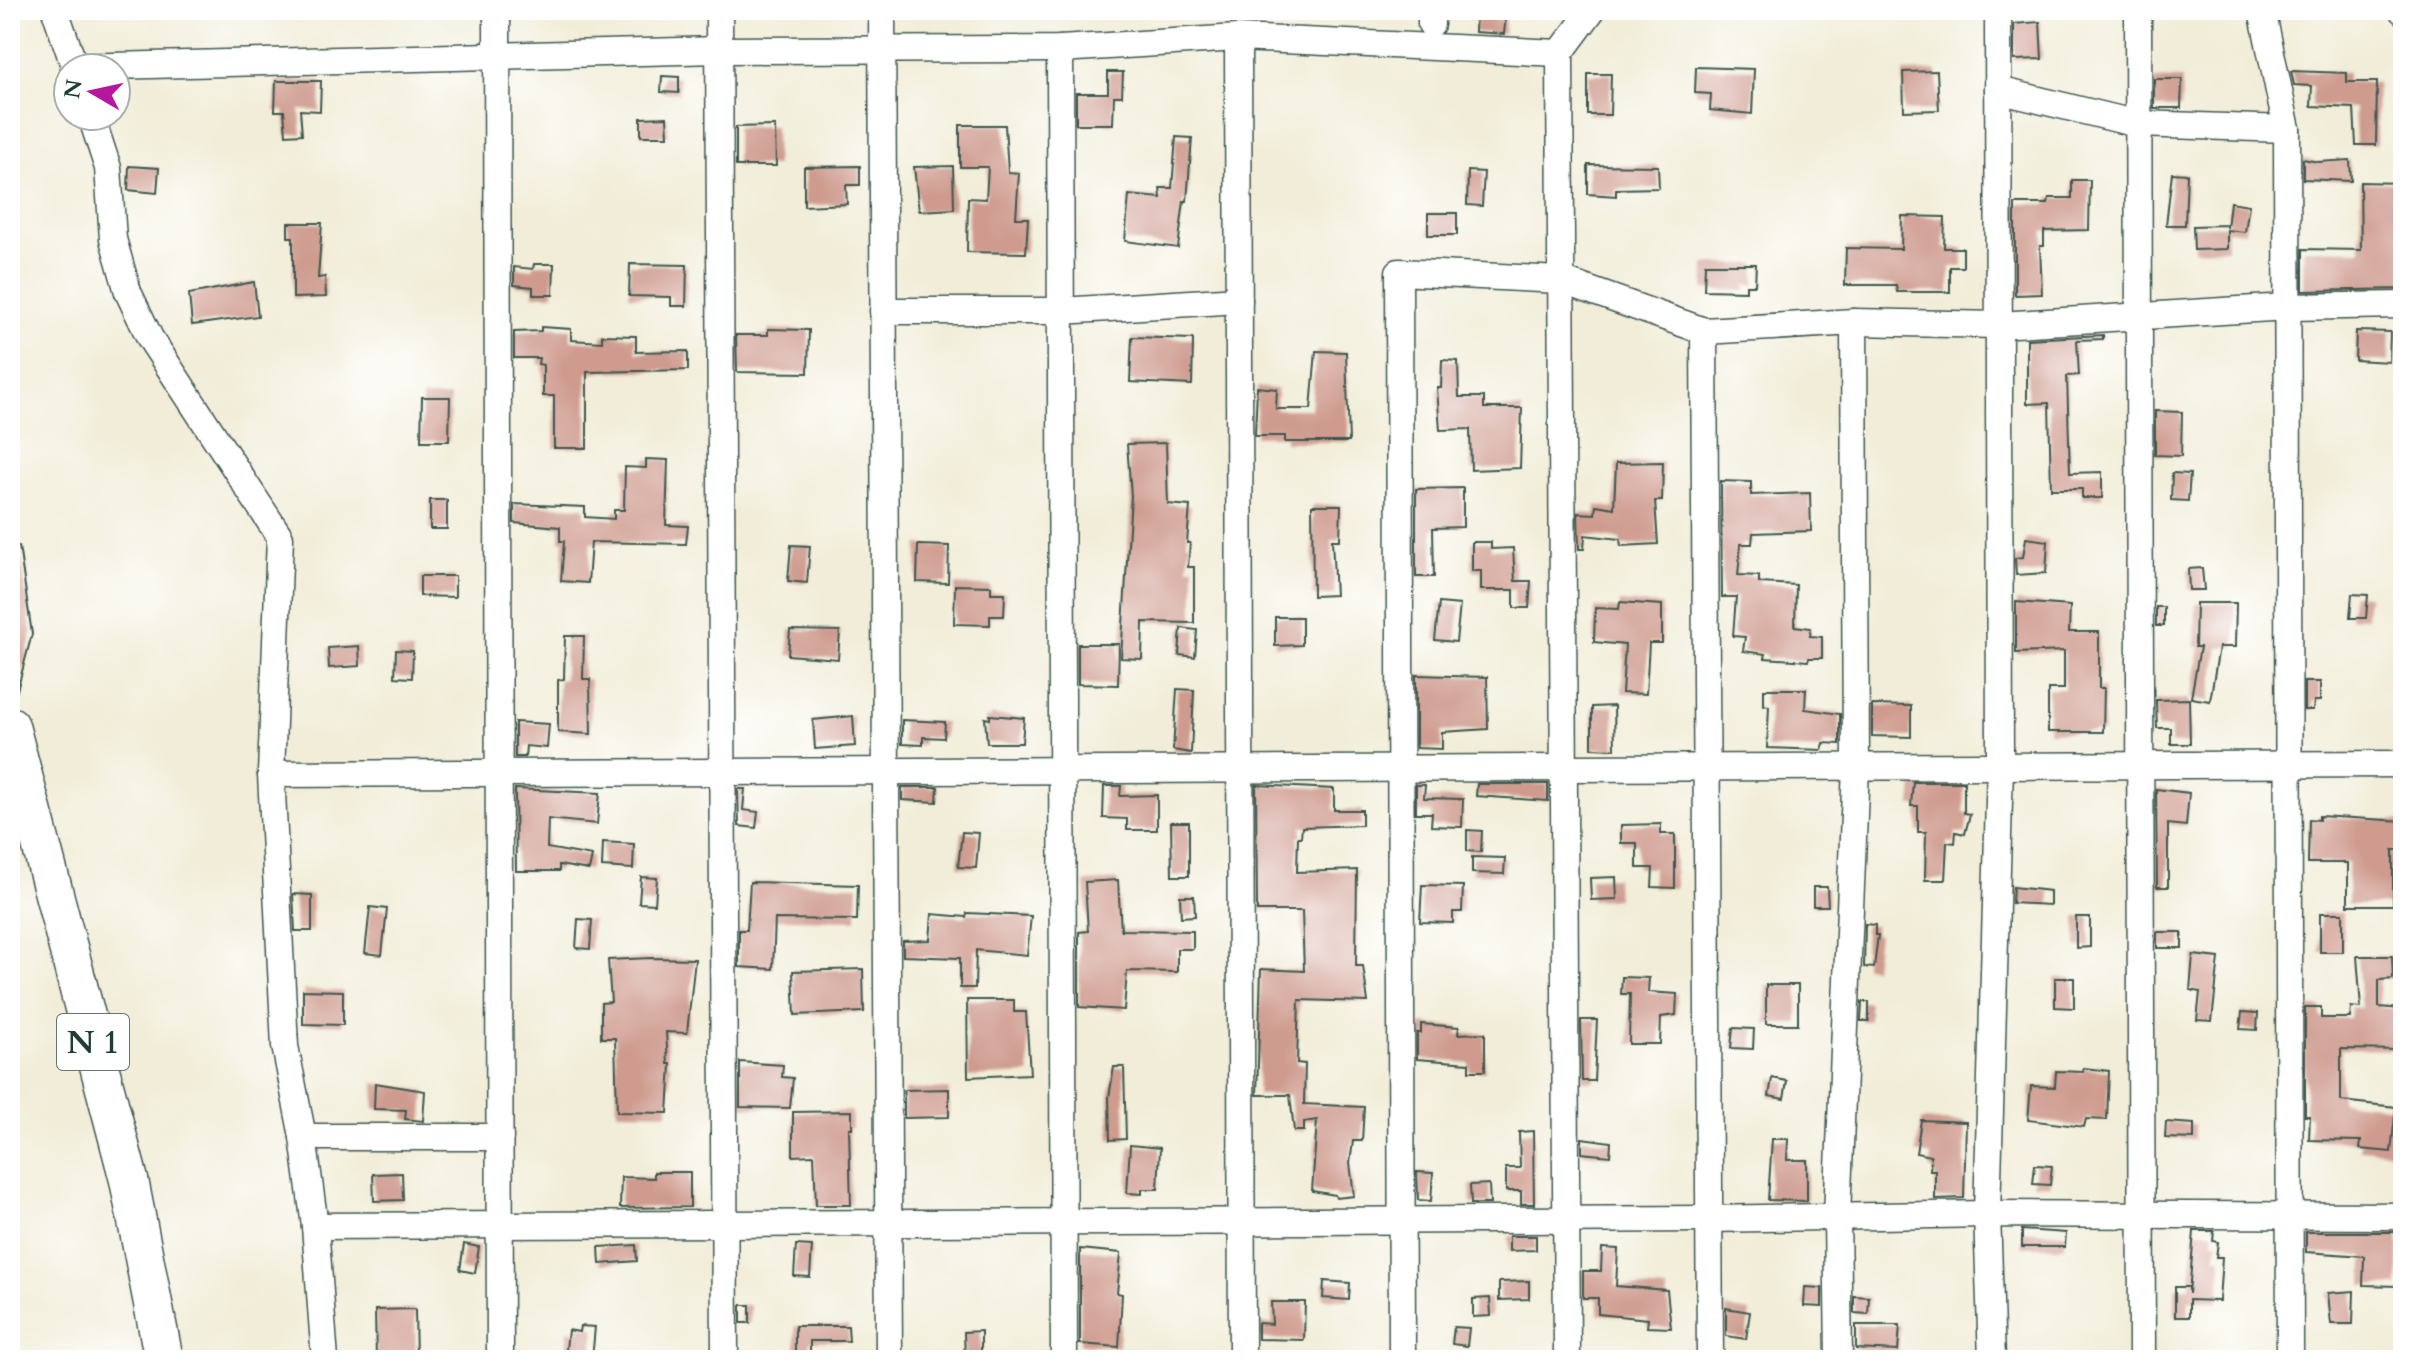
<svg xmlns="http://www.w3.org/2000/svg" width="2413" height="1370" font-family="Cardo,serif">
<rect width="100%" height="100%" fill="#fff"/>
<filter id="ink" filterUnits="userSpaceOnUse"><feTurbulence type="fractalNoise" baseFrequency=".0125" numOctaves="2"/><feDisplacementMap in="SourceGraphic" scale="16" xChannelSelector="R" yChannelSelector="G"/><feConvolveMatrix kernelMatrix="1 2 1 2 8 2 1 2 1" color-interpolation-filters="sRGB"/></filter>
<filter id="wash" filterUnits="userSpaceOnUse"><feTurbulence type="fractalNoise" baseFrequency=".006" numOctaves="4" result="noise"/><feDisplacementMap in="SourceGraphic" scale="32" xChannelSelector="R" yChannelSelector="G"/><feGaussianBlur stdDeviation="1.8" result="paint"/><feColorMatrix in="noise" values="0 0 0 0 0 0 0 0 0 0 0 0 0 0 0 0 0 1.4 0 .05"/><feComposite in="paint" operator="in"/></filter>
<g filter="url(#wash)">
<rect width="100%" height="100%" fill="#f1edd8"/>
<g id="blocks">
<g fill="#cf9b8f">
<path d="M1476,12L1506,15L1504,34L1475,32Z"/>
<path d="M2040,22L2042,59L2014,60V24Z"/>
<path d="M1696,67L1754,69L1752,114L1710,110L1711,94L1695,93Z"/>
<path d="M1937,71L1939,110L1904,111L1903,72Z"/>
<path d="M2291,71L2347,73V82H2377L2376,145H2356L2354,108L2311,106L2312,86L2294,85Z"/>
<path d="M1108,72H1123L1122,96H1114L1113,124H1076V93H1108Z"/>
<path d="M1588,74H1611L1610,115H1588Z"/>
<path d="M662,76L679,77V93L661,92Z"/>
<path d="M2154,79H2182L2181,108H2154Z"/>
<path d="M276,81H321L320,111L300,110L302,134L286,135L284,111H275Z"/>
<path d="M667,117L668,136H641V118Z"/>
<path d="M960,125H1005L1008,172L1019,173L1016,218H1028L1026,253L967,252L968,198L986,199L988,167H960Z"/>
<path d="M775,126L776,166H736V127Z"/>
<path d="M1176,137L1192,138L1187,201H1184L1178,248L1125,241L1129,195L1161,198L1160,188H1172Z"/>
<path d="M2303,159L2318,162L2350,160L2351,181L2303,179Z"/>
<path d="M1588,165L1658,166L1659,188L1616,189V196L1588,194Z"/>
<path d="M129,166L159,168L157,193L128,190Z"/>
<path d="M860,166V185H846L847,204L804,206V167Z"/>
<path d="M953,166L954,209L919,211L914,167Z"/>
<path d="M1468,171L1484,172L1482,206L1467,205Z"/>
<path d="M2172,173L2187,174L2185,225H2166Z"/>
<path d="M2072,180H2090L2089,230L2044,231V246H2040L2042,294L2015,295V204H2048L2049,198H2072Z"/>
<path d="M2360,182L2403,183V289L2303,291V249L2361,250Z"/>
<path d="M2230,202L2249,205L2245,232L2227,230V249L2194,250L2193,226L2226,225L2227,228Z"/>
<rect x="1428" y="213" width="29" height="22"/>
<path d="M1902,216L1945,217L1944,248H1963V267H1950V292H1897L1896,285H1845L1846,248L1901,249Z"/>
<path d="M288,223H322L318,278L325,277L326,297L293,298V237H288Z"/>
<path d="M534,264H554L553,295H533V287L514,285V267L533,269Z"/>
<path d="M630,264L687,265L686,306H671V297L629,296Z"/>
<path d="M1705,264H1756L1755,285H1746V291L1704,290Z"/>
<path d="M254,282L258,316L192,325L189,294Z"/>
<path d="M541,327L571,329V340L602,342V335L636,336V352L688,351V370L587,372V448H554V396H543V365L538,364L539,358H514V332L541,331Z"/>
<path d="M768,329L809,330L808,373L737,372L736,335H768Z"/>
<path d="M2356,331L2390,332L2389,362L2355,360Z"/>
<path d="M2103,335V339L2077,340L2079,375L2067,376L2070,473L2102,472V498H2082V489H2051L2049,403L2027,404V339Z"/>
<path d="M1132,337L1193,339L1192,385L1130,382Z"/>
<path d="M1316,351L1346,352L1349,442H1285V436H1255L1257,387L1277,389L1276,409H1311Z"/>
<path d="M1442,360L1458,361L1459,397H1484V408H1522L1520,468L1471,470L1470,429L1440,430L1437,388H1441Z"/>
<path d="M422,397H450L449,441H421Z"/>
<path d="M2155,411L2182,412L2181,456L2155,455Z"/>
<path d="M1166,443L1168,504L1190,506L1187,543H1190L1188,567H1194V623L1143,622L1142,659L1121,658L1131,496L1127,444Z"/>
<path d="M646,459L668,460L666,525L688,526L686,544L591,542L588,583L561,581L564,541H560V527L514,523V504L585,507V517L614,519V510H624L625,467L646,468Z"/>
<path d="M1663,462L1662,501H1655L1658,544L1621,546L1620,539L1585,535L1584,549H1579L1578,513L1595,514L1596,505L1614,508L1616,463Z"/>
<path d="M2172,473L2190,474L2188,501L2171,500Z"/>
<path d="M1721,481L1751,482V495L1810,493L1811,531L1753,533L1752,544H1741L1738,575L1759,576V583L1796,585L1795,626L1811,628L1810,636L1822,637V658H1809L1808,661L1765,658L1766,654L1743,651L1745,637L1733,636L1736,597H1722Z"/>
<path d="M1463,488V527L1433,528L1434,577H1416V489Z"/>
<rect x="430" y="500" width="17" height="29"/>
<path d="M1312,505H1341L1340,540H1332L1335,595L1313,596Z"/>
<path d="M2026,538L2048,541L2046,573L2016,575L2015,558L2023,557Z"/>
<path d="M1472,542H1491V549L1513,548L1515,581H1531L1529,608H1514V590H1481V571H1472Z"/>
<path d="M791,545L810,546L807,583L788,581Z"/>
<path d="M918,545L949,546L948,583L917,582Z"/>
<path d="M19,546L32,634L15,698L10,697V547Z"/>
<path d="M2202,568L2204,590H2189L2188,569Z"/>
<path d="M420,576H455V597L420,596Z"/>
<path d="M955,585L991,586V593H1005L1004,616H990V625L954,624Z"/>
<path d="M2352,594L2368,595L2366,618H2350Z"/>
<path d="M1620,602L1662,605V643H1649L1646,694L1622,693L1625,645L1594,642L1595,608L1619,609Z"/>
<path d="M2016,602L2070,606L2069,632H2099V688H2104L2103,732H2048V689H2064V651L2016,653Z"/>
<path d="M1439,603L1460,605L1456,642L1435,640Z"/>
<path d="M2196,603H2236L2235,647H2219L2210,701L2191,698L2200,647H2195Z"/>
<rect x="2156" y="607" width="8" height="19"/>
<path d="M1275,617H1302V645L1275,646Z"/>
<path d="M1181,628L1197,630L1195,657L1179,655Z"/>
<path d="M790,630L840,631L838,659L788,655Z"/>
<path d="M565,636H584L583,679H590L591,734L558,732V680L564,679Z"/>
<path d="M1078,644H1119L1118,685L1078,684Z"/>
<path d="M359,646L360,666L329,668L328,648Z"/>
<path d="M396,650L413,651L412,678L395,677Z"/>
<path d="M1416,675L1487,677L1488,729L1442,732V749L1416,748Z"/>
<path d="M2304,682H2320V701H2314L2313,710H2304Z"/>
<path d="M1177,689L1194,690L1191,753L1173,750Z"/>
<path d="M1764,689H1806L1805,709L1840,714V744L1824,743L1822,750L1767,748L1769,706L1764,705Z"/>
<path d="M2189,699L2190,744H2171V728H2157L2156,700Z"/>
<path d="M1872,705L1911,706V737L1872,736Z"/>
<path d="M1614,706L1615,749L1592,748V707Z"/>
<path d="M990,715L1024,718L1022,743H987L985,718L990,719Z"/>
<path d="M853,716L855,746L815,749L813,720Z"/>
<path d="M902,720L945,722L944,738L923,737V745L902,744Z"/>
<path d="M515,722L549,724L547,748L526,746L525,757H515Z"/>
<path d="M1913,782H1964V813L1970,814L1965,834L1956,832L1955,843L1947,842L1945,880H1925L1926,832H1918V806H1911Z"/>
<path d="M1477,784H1548V801L1476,796Z"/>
<path d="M1256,785L1334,789V810H1362V825L1302,827L1301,837H1298L1297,872L1357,870L1356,966H1363L1368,1002L1299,1000L1297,1063L1305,1064L1304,1104L1364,1107L1362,1141H1353L1350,1163L1354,1196L1336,1198L1335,1195L1312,1191L1317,1120L1304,1122V1131H1294L1290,1095H1257L1261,969L1304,971L1302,911H1257Z"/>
<path d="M1416,785H1425L1424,798L1463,799L1462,827L1431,826L1432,813H1416Z"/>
<path d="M1104,786H1121L1120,796L1157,795V830H1127V819L1103,818Z"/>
<path d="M902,787H938L937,802L902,800Z"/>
<path d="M515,789L600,793L597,824L548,819L547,848L592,856L589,870L559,865V871H516Z"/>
<path d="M738,789H745L743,810L758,812L756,828L739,826Z"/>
<path d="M2156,789L2189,793L2186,826L2168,824V887H2157Z"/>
<path d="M2319,816L2403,821V850H2393V905H2348V863H2308L2309,819L2319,820Z"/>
<path d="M1171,822H1189V876H1172Z"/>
<path d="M1661,824V834H1675V888L1652,887L1653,868H1637V843H1621V825Z"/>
<path d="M1467,830L1482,831L1481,852L1467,851Z"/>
<path d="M962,832L979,833L976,868L958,867Z"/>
<path d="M603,842L634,844L633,869L602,867Z"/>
<path d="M1472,857L1505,858L1504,874L1472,873Z"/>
<path d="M641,877L657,878L655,904L639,903Z"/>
<path d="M1616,877L1617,899L1591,900L1590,878Z"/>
<path d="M1118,880L1121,930L1193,931V949H1177V972L1127,971L1124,1010L1079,1007V932L1088,931L1085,882Z"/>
<path d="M750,882L858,885L857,920L775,919L773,969L739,967V930H747Z"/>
<path d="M1422,885L1463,886L1462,912H1453V923L1420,922Z"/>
<path d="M1813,887H1827L1828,906H1813Z"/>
<path d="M2013,887L2050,891V905L2012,903Z"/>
<path d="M293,894L312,895V931H295Z"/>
<path d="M1180,896H1194L1195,916L1181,917Z"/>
<path d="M370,907L387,909L382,955L365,953Z"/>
<path d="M967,913L1031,916L1027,955L976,950L975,988H960V958L903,956V941L930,940L932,914L966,917Z"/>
<rect x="2320" y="913" width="23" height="39"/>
<path d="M2076,917H2090V947L2076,948Z"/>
<path d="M578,919L592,920L590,949L576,948Z"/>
<path d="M1865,924L1875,925V935H1878L1874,968L1864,967Z"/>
<rect x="2157" y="932" width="25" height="16"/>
<path d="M2193,955L2219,958L2212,1021L2197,1020L2200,992L2190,990Z"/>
<path d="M2357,956H2392L2393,979L2379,980V1007L2403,1009V1050L2341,1049V1101L2396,1107L2391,1152L2360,1149L2361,1141L2309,1140L2310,1116H2305V1007H2321V1018H2350L2351,1007L2361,1008Z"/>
<path d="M651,958L695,959L687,1033L666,1032L668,1064H671L668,1113L617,1112L615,1038H601V1003L611,1002L608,960Z"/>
<path d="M863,969L864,1012L795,1015L793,971Z"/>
<path d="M1622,977L1649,978L1648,992L1677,994L1676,1015L1661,1017L1660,1044H1629L1630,994H1621Z"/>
<path d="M2055,978H2074V1008L2055,1007Z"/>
<rect x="1766" y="985" width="32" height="39"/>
<path d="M303,990L343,991V1025L303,1024Z"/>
<path d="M967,1000H1014V1012H1026L1030,1074L968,1077Z"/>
<path d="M1862,1002H1869V1021H1861Z"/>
<path d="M2242,1012L2258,1013L2257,1030L2240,1029Z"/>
<path d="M1581,1020H1597L1594,1081H1582Z"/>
<path d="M1421,1024L1459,1027L1458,1034L1485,1033V1071H1469V1063L1417,1059V1033H1421Z"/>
<path d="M1733,1028L1754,1029L1753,1049L1731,1048Z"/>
<path d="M740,1062L783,1065L782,1077L793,1078L790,1108L740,1107Z"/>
<path d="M1114,1067H1124L1126,1139L1110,1140L1109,1097Z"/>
<path d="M2084,1068L2109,1071L2107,1120L2086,1119L2084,1127L2028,1120L2031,1086L2055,1087L2056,1071L2083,1072Z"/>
<path d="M1772,1078L1787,1081L1784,1099L1769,1096Z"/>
<path d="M375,1083L425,1091L423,1121L405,1119L406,1110L374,1109Z"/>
<path d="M949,1089V1117L904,1118V1090Z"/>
<path d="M852,1111V1128H849L851,1205H816L814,1155L793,1156V1112Z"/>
<path d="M1921,1120L1966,1122L1964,1198L1935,1199V1170H1930L1931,1156L1916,1153Z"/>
<path d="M2166,1122L2194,1124V1139L2165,1138Z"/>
<path d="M1533,1131L1534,1204H1521V1191H1506V1168H1520L1519,1132Z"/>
<path d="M1582,1138L1611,1142L1610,1156L1582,1153Z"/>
<path d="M1772,1139H1788L1787,1160H1807V1201L1768,1200Z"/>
<path d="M1130,1145L1160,1148L1158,1189H1142V1194L1127,1193Z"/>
<path d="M2035,1165L2052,1166L2050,1185L2033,1184Z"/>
<path d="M654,1172H690V1207L620,1208L621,1177L654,1178Z"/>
<path d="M1417,1172L1433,1173L1431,1201L1418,1200Z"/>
<path d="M402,1173L403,1200L374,1201L373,1174Z"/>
<path d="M1489,1184L1490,1204H1471L1470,1185Z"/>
<path d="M2022,1230L2066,1233L2065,1247H2022Z"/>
<path d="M2194,1231H2214L2213,1241L2218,1242L2216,1257H2222L2219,1301L2189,1300V1317H2175V1287H2189V1294Z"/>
<path d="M2306,1232H2399L2398,1286L2363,1285L2364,1256L2306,1252Z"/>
<path d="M1509,1236H1536V1250L1509,1251Z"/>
<path d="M464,1244L479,1247L475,1273L460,1270Z"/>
<path d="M636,1245L637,1261L600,1264L599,1247Z"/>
<path d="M796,1245L812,1246L810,1277L794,1276Z"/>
<path d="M1602,1248L1618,1249L1616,1286L1667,1290L1671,1328L1647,1327L1648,1319L1598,1314V1298H1583V1271H1601Z"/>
<path d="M1080,1249L1121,1253L1117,1293L1122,1294L1119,1347L1080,1344Z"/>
<path d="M1324,1281L1350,1283L1349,1300L1323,1298Z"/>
<path d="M1529,1281V1299L1499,1300V1282Z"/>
<path d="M1805,1287L1822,1288V1307L1804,1306Z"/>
<path d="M2354,1291L2353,1324H2331L2328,1293Z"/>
<path d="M1854,1296L1869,1297L1868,1314L1854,1313Z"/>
<path d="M1490,1298L1491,1316L1473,1317V1299Z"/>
<path d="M1271,1302H1305L1304,1340L1258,1339V1323L1272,1324Z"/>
<rect x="741" y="1305" width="9" height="18"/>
<path d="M1726,1308L1750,1312L1746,1339L1726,1336Z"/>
<path d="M415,1309L416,1360H376L375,1310Z"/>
<path d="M1856,1325H1900L1898,1351L1856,1349Z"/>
<path d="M580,1326L595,1327L592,1360H565L568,1330L579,1332Z"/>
<path d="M795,1326H848L849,1341H810V1355H795Z"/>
<path d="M1454,1327L1469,1328L1467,1346L1452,1344Z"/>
<path d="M981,1331V1360H965L964,1332Z"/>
</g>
</g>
</g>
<g filter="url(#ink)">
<use href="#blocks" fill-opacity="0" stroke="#3e574d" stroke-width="2"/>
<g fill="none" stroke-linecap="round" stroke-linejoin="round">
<g stroke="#3e574d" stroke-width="29">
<g id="minor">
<path d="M55,10L75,68"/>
<path d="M497,10L500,1360"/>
<path d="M719,10L725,1360"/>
<path d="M882,10L889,1360"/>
<path d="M1431,10V24"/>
<path d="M2138,10L2142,1360"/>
<path d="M2262,10L2287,129L2290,1360"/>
<path d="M2402,10L2403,11"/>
<path d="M1238,38L1242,1360"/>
<path d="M1060,49L1064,1360"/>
<path d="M74,67L719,50L1060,49L1238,38L1560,53"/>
<path d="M1998,90L2138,124L2287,129"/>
<path d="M91,116L108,168L113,239L128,292L150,338L280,537L271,774L285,1046L303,1137L315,1226L325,1360"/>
<path d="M883,311H1061L1239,300"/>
<path d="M1704,331L1710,1360"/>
<path d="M271,774L2403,764"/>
<path d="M303,1137H500"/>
<path d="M315,1226L1709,1219L1987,1214L2403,1216"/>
<path d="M1402,1360L1399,272L1561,280L1704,331L1854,322L1999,325L2287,307L2403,305"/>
<path d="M1567,1360L1560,53L1592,10"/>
<path d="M1839,1360L1837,1216L1856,767L1854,322"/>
<path d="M1992,1360L1987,1214L2000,766L1998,10"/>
</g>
</g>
<g stroke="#3e574d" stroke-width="41">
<path id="highway" d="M10,726L129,1180L164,1360"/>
</g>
<use href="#minor" stroke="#fff" stroke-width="26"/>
<use href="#highway" stroke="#fff" stroke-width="38"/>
</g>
</g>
<g text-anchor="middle" stroke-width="6" stroke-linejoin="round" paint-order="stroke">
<rect fill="#fff" stroke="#627771" stroke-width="2" x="57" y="1014" width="72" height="56" rx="6"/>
<g font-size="32" font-weight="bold" fill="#1f3d34">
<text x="93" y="1053">N 1</text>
</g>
</g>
<rect width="2413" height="1370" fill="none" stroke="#fff" stroke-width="40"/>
<g transform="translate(92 92) rotate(279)"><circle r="38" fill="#ffffff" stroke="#a5b1ae" stroke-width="2"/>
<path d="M0-6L14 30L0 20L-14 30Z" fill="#b5179e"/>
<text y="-12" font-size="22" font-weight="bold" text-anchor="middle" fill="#1f3d34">N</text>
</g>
</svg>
